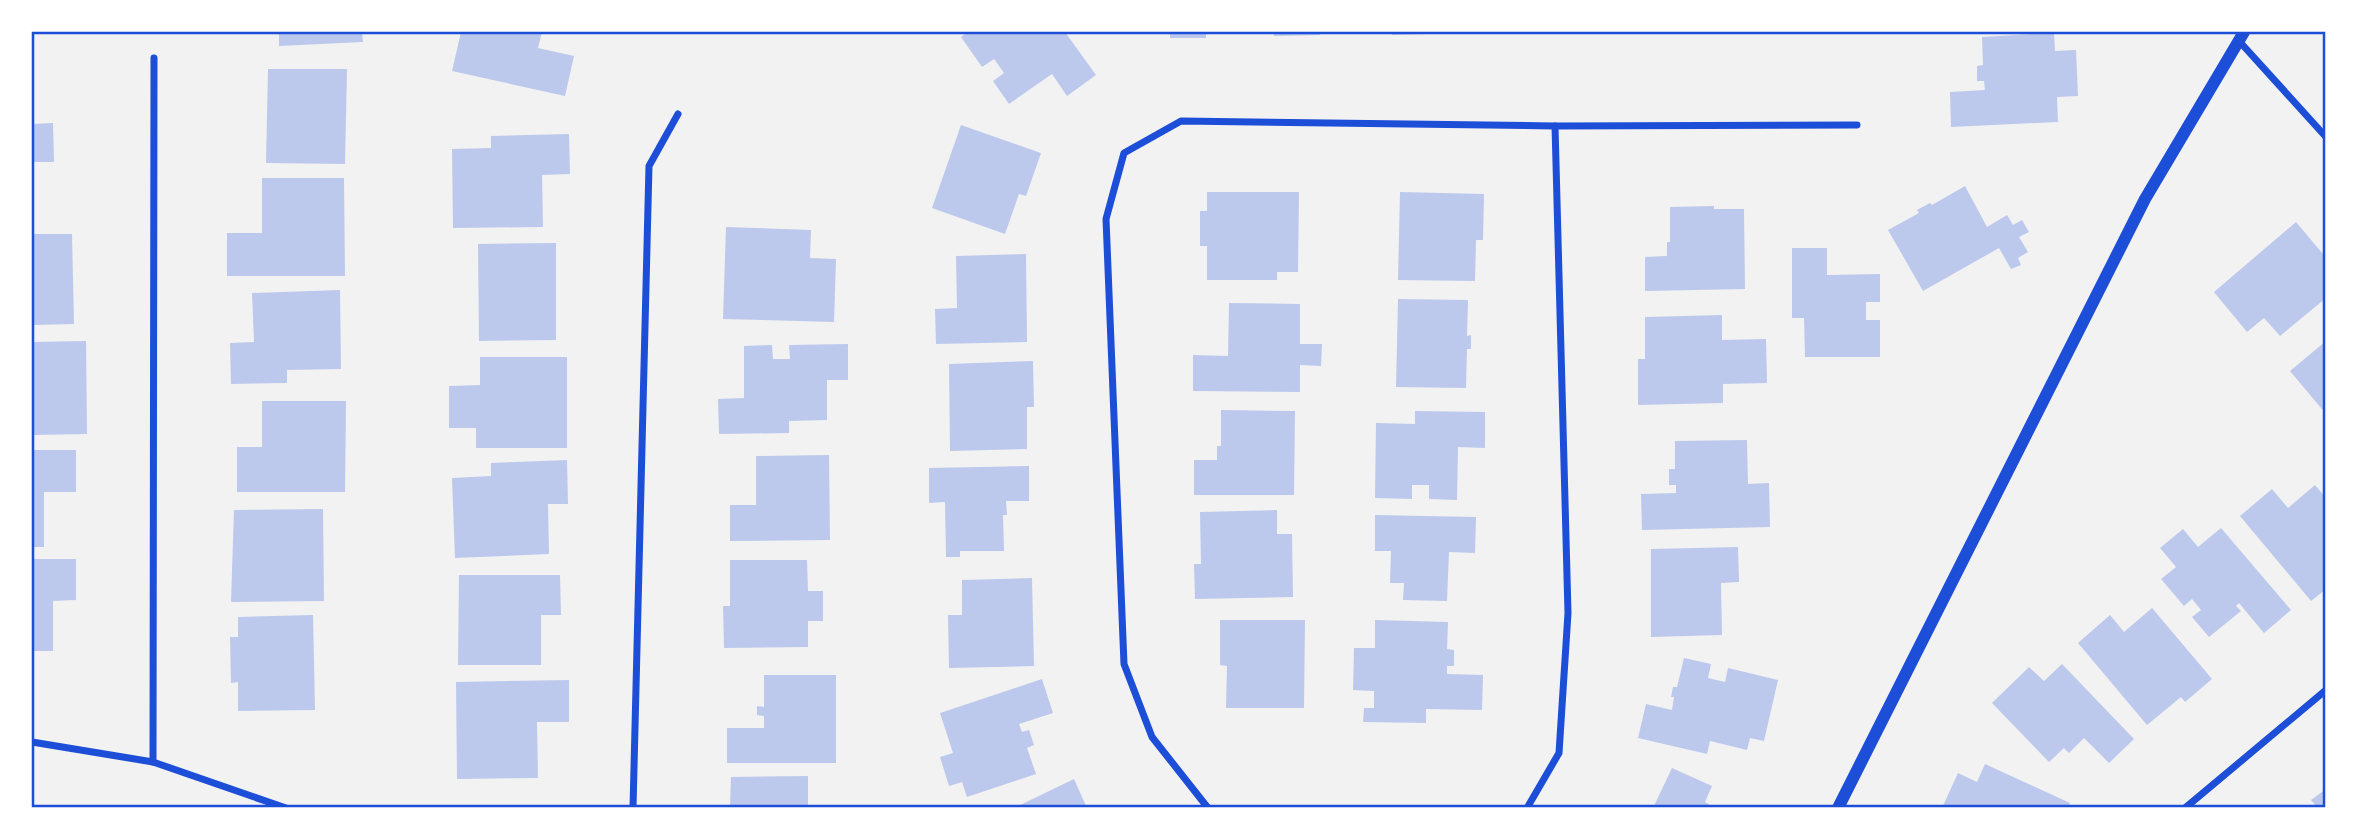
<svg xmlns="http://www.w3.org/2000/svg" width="2357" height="839" font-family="'Alegreya Sans',sans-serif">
<rect width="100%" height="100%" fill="#f2f2f2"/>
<g fill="#bdc9ec">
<path d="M279,32H362L363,42L279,46Z"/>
<path d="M461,32H542L538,48L574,56L565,96L452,71Z"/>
<path d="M968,32H1065L1096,75L1067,96L1052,74L1009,104L993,81L1004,73L994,59L982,67L961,37Z"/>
<rect x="1170" y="32" width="36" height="6"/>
<path d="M1274,32H1320V35L1274,36Z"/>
<path d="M1392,32H1428V34L1392,35Z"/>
<path d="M2054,33L2055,51L2076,50L2078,96L2057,97L2058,122L1951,127L1950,92L1985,90L1984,81H1977V66L1983,65L1982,37Z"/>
<path d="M268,69H347L345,164L266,163Z"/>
<path d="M53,123L54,162H32V124Z"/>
<path d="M961,125L1041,153L1026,196L1019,194L1005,234L932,208Z"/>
<path d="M569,134L570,174L542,175L543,227L453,228L452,149L491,148V136Z"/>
<path d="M262,178H344L345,276H227V233H262Z"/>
<path d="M1965,186L1987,227L2007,215L2013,225L2022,220L2029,232L2019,237L2028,252L2018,258L2021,265L2011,269L1999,248L1923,291L1888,230L1919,213L1917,210L1930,203L1932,205Z"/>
<path d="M1207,192H1299L1298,272H1277V280H1207V246H1200V211H1207Z"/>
<path d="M1400,192L1484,194L1483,240H1476L1475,281L1398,280Z"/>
<path d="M1714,206V209H1744L1745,289L1645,291V257L1667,256V242H1670V207Z"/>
<path d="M2296,222L2323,254L2326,252V298L2280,336L2264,318L2247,332L2214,292Z"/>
<path d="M726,227L811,230L810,258L836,259L834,322L723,319Z"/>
<path d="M32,234H72L74,324L32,325Z"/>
<path d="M556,243V340L479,341L478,244Z"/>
<path d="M1792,248H1827V275L1880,274V302H1866V320H1880V357H1805L1804,318H1792Z"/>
<path d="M1026,254L1027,342L936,344L935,309L957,308L956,256Z"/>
<path d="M340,290L341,369L287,370V383L231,384L230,343L254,342L252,293Z"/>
<path d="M1398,299L1468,300L1467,336L1471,335V349H1467L1466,388L1396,387Z"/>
<path d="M1229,303L1300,304V344H1322L1321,366L1300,365V392L1193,391V355L1228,356Z"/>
<path d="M1722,315V340L1766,339L1767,383L1723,384V403L1638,405V359H1645V317Z"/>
<path d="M86,341L87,434L32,435V342Z"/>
<path d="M2326,341V414L2290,371Z"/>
<path d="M848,344V380H827V420L789,421V433L719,434L718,399L744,398V346L772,345L773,359H790L789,345Z"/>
<path d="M480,357H567V448H476V428H449V386L480,385Z"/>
<path d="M1033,361L1034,407H1027V449L950,451L949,364Z"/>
<path d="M262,401H346L345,492H237V447H262Z"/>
<path d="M1221,410L1295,411L1294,495H1194V460H1217V446H1221Z"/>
<path d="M1415,411L1485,412V448L1458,447L1457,500L1429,499V485H1412V499L1375,498L1376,423L1415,424Z"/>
<path d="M1747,440L1748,484L1769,483L1770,527L1642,530L1641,494L1676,493V485H1669V469H1675V441Z"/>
<path d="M32,450H76V492H44V547H32Z"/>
<path d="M829,455L830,540L730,541V505H756V456Z"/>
<path d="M567,460L568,504H548L549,554L455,558L452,478L491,476V463Z"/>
<path d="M1029,466V501H1006L1007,515H1003L1004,551H960V557H946L945,502L929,503V468Z"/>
<path d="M2315,485L2326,498V589L2311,601L2240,516L2272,489L2288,508Z"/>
<path d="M323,509L324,601L231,602L234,510Z"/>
<path d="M1277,510V534H1292L1293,597L1195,599L1194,564H1201L1200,512Z"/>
<path d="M1375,515L1476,517L1475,553L1449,552L1447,601L1403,600L1404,583H1390L1391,551H1375Z"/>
<path d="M2221,528L2291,610L2264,633L2239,603L2236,606L2241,611L2209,637L2192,617L2201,610L2192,599L2184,606L2161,579L2176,567L2160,548L2183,529L2198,547Z"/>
<path d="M1738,547L1739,582L1721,583L1722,635L1651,637V549Z"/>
<path d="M32,559H76V600L53,601V651H32Z"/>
<path d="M730,560H807L808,591H823V621H808V647L724,648L723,606H730Z"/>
<path d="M459,575H560L561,615H541V665H458Z"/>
<path d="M1032,578L1034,666L949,668L948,615H962V580Z"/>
<path d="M2152,608L2212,679L2185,702L2181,697L2147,725L2078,643L2110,615L2124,632Z"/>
<path d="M313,615L315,710L238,711V682L231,683L230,637H238V617Z"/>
<path d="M1220,620H1305L1304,708H1226L1227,666L1220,665Z"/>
<path d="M1375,620L1448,622L1447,649L1454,650V666H1447V674L1483,675L1482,710L1426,709V723L1363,722L1364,708H1374V691L1353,690L1354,648H1375Z"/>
<path d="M1684,658L1711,664L1708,678L1725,682L1728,668L1778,680L1764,741L1750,738L1747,750L1710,741L1707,754L1638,738L1646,704L1672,710L1674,697H1671L1673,687H1677Z"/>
<path d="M2062,664L2134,739L2109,763L2084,738L2069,753L2064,748L2049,762L1992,703L2029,667L2044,681Z"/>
<path d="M764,675H836V763H727V728H764V716L757,715V706L764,707Z"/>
<path d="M1042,679L1053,713L1019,724L1022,732L1029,730L1034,745L1027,748L1036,774L967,797L962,782L949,786L940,757L953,753L940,713Z"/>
<path d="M569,680V722H537L538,778L457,779L456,682Z"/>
<path d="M1985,764L2070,803L2068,808H1942L1958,773L1977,782Z"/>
<path d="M1672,768L1712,786L1705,802L1715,808H1653Z"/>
<path d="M808,776V808H730L731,777Z"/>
<path d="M1074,779L1087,808H1014Z"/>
<path d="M2326,789V808H2318L2311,800Z"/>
</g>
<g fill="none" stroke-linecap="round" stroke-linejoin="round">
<g stroke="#1d4ed8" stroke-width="7">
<path d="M2239,41L2326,137"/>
<path d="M32,742L153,762L286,808"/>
<path d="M153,762L154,58"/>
<path d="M633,808L649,166L678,114"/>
<path d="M1208,808L1152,737L1124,664L1106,219L1124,153L1181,121L1555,126L1857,125"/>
<path d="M1527,808L1559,753L1568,613L1555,126"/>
<path d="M2185,808L2326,690"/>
</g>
<path stroke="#1d4ed8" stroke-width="12" d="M1838,808L2145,199L2244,32"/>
</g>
<rect width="2357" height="839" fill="none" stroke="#ffffff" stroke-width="66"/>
<rect x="33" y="33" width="2291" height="773" fill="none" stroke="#1d4ed8" stroke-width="2.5"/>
</svg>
